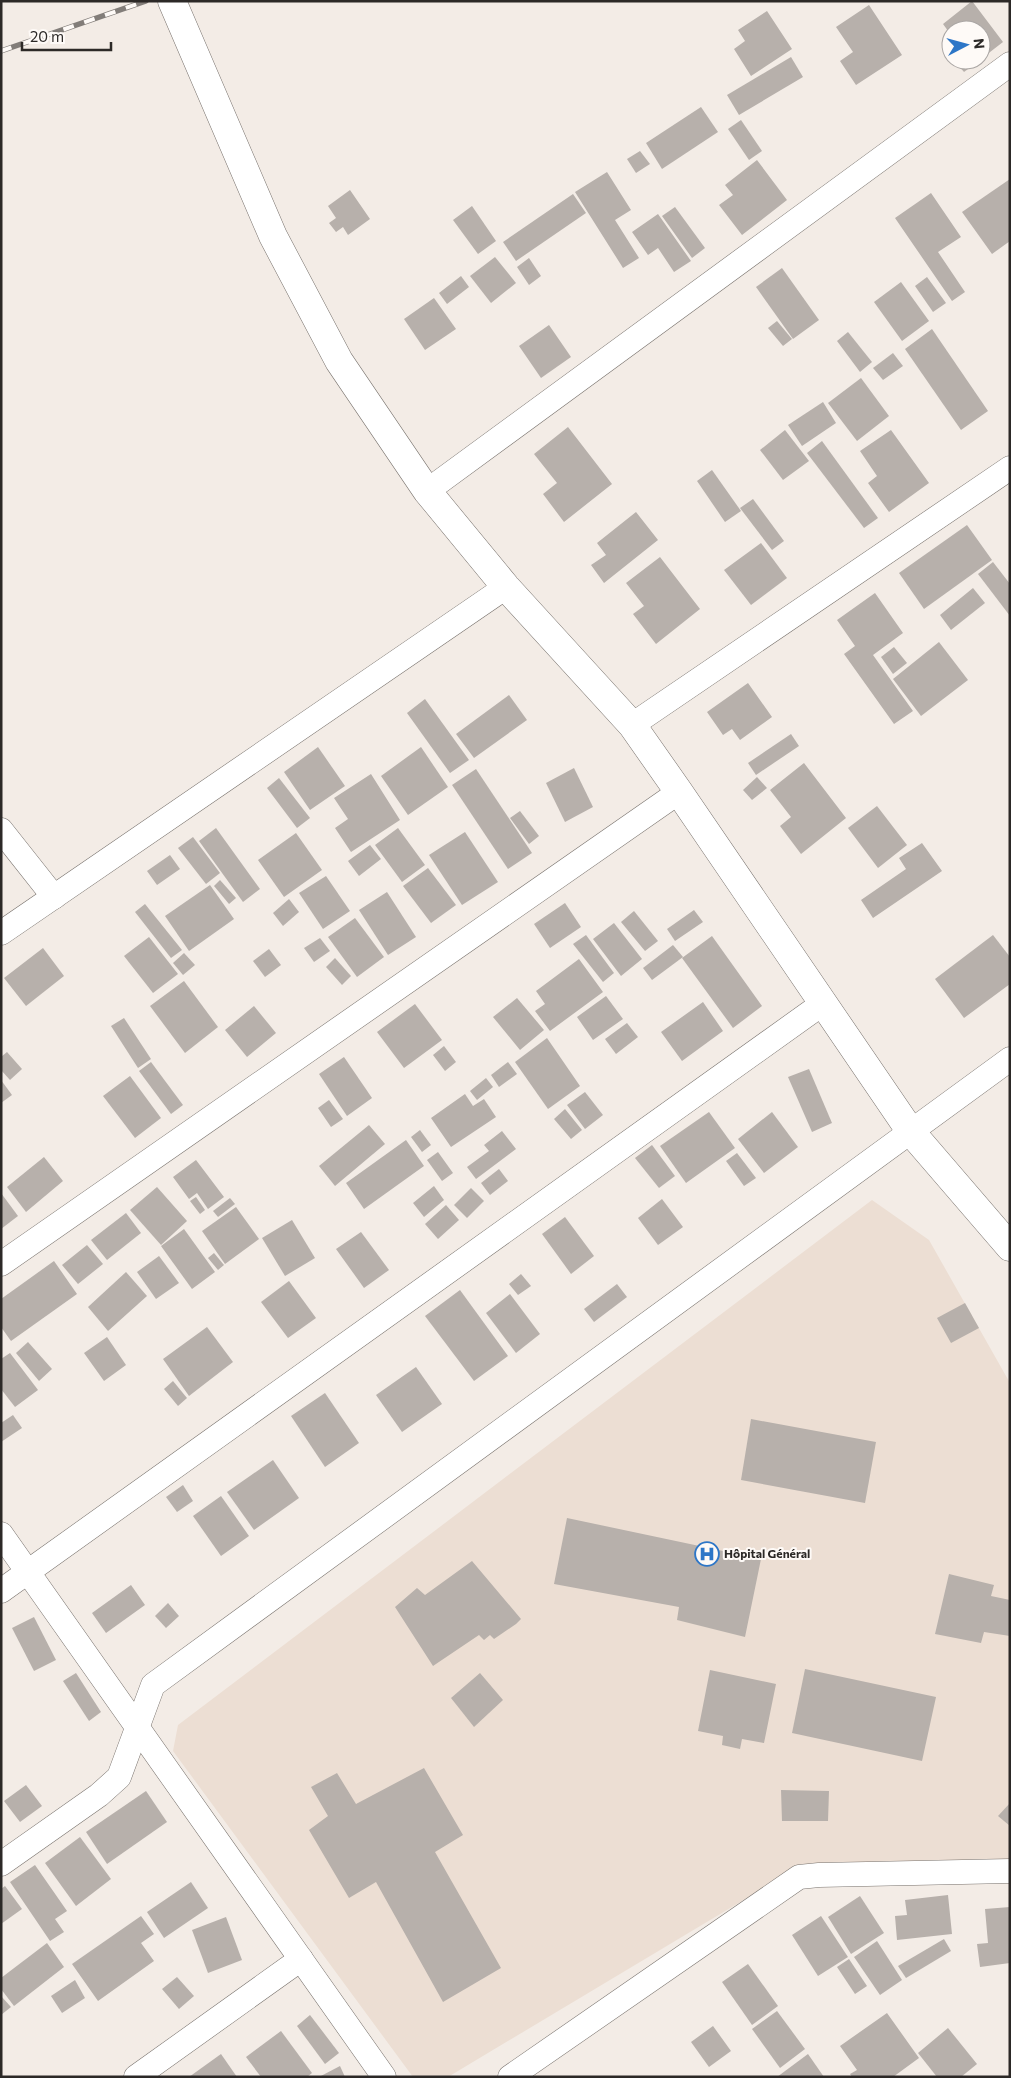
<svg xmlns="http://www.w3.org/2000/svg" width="1011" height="2078" font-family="Commissioner,sans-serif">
<rect width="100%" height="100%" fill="#f3ece6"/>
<path fill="#ecded3" d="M872,1200L929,1240L1010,1383V1866L802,1865L448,2077H413L173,1751L178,1725Z"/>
<g fill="#b7b0ab">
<path d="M972,1L1003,42L981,59V30H951V35L943,24Z"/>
<path d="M869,5L902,55L856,85L840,61L853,52L836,27Z"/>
<path d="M767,11L792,49L751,76L734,49L745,41L738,30Z"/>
<path d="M791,57L803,77L739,115L727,95Z"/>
<path d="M954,60H980L964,72Z"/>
<path d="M701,107L718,132L662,169L646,143Z"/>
<path d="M741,120L762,151L749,160L728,129Z"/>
<path d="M640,151L650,164L636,173L627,159Z"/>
<path d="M757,160L787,200L742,235L719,205L733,195L725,185Z"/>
<path d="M607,172L631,210L615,220L639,258L623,268L575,192Z"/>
<path d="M1010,179V241L992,254L962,212Z"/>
<path d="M350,190L370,219L348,235L343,227L336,232L329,223L336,218L328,206Z"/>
<path d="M931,193L961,237L938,252L965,292L952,301L895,218Z"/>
<path d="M573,194L586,213L516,261L503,242Z"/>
<path d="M472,206L496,241L478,254L453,220Z"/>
<path d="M675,207L705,248L692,258L662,216Z"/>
<path d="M658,214L691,261L674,272L658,248L648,255L632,232Z"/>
<path d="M495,257L516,283L491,303L470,276Z"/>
<path d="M529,258L541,276L529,285L517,267Z"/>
<path d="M782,268L819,320L793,339L756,287Z"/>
<path d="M461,276L469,287L447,304L439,293Z"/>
<path d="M927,277L946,303L933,312L915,286Z"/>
<path d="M901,282L929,321L902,341L874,302Z"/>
<path d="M434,298L456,329L425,350L404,319Z"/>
<path d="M777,321L792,339L783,346L768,328Z"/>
<path d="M549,325L571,357L541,378L519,346Z"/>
<path d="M932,329L988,411L961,430L905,349Z"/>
<path d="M848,332L872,362L860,372L837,341Z"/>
<path d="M893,353L903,366L883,380L873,368Z"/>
<path d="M861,378L889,416L857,441L828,403Z"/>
<path d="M823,402L836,423L802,446L788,425Z"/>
<path d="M568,427L612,484L564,522L543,494L557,483L534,454Z"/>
<path d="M785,430L809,461L783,480L760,450Z"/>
<path d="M891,430L929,483L889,512L868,483L877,476L860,451Z"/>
<path d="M822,441L878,518L864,528L807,453Z"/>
<path d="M712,470L741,511L725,522L697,481Z"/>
<path d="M753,499L784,541L772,550L740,508Z"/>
<path d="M636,512L658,540L604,583L591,565L606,555L597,543Z"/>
<path d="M967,525L992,560L924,609L899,573Z"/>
<path d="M761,543L787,578L751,605L724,570Z"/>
<path d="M660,557L700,609L656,644L633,614L644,606L626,583Z"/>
<path d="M993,562L1010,584V616L978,574Z"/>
<path d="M973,588L985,603L951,630L940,615Z"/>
<path d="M875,593L903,633L873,655L913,711L894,724L844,654L855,646L837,620Z"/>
<path d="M939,642L968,680L921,716L893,679Z"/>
<path d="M894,647L907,663L893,674L881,657Z"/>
<path d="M748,683L772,717L740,740L732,729L723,735L707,712Z"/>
<path d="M509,695L527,720L474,758L456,734Z"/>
<path d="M425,699L469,760L450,773L407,713Z"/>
<path d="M791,734L799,746L756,775L748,763Z"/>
<path d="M318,747L345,786L310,810L284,772Z"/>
<path d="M421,747L448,787L408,815L381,776Z"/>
<path d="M804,763L846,818L801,854L780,826L791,817L770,790Z"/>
<path d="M574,768L593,807L565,822L546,783Z"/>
<path d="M476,769L532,853L508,869L452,785Z"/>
<path d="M371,774L400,820L351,852L335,828L348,819L334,798Z"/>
<path d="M757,777L767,788L752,800L743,790Z"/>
<path d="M279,778L310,818L297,828L267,788Z"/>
<path d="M877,806L907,845L878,868L848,828Z"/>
<path d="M520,811L539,836L529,844L510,818Z"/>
<path d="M216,828L260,889L243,902L199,841Z"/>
<path d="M398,828L425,865L402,882L375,845Z"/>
<path d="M465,832L498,882L462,905L429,855Z"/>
<path d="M296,833L322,870L284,897L258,860Z"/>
<path d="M193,837L220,873L206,884L178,848Z"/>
<path d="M922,843L942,871L873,918L861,900L906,869L899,858Z"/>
<path d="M370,845L381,859L359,876L348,861Z"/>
<path d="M170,855L180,869L157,885L147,871Z"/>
<path d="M428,868L456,905L431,923L403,886Z"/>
<path d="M326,876L350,911L323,929L299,893Z"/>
<path d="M220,880L236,898L229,904L214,886Z"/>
<path d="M210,885L234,919L189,951L165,916Z"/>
<path d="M387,892L416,937L388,955L359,910Z"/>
<path d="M289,899L299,912L283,926L273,913Z"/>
<path d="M565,903L581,927L550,948L534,924Z"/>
<path d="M145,904L182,950L171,958L135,912Z"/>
<path d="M694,910L703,922L675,941L667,929Z"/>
<path d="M634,911L658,941L645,951L621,922Z"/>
<path d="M355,918L384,957L357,977L328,937Z"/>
<path d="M614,923L642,959L621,976L593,939Z"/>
<path d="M586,935L614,973L603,982L573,944Z"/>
<path d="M993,935L1010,957V984L964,1018L935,979Z"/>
<path d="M712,936L762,1006L733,1028L682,958Z"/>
<path d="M149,937L178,974L153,993L124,956Z"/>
<path d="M320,938L330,951L314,962L304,948Z"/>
<path d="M673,945L683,957L652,980L643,968Z"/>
<path d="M43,948L64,976L26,1006L4,978Z"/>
<path d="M269,949L281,965L265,977L253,961Z"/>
<path d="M184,953L195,965L183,975L173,963Z"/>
<path d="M335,958L351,976L342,985L326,967Z"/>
<path d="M579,959L603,992L550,1031L535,1011L545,1004L536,991Z"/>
<path d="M184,981L218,1027L185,1053L150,1006Z"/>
<path d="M606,996L623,1019L593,1040L577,1017Z"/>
<path d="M517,998L544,1030L520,1050L493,1017Z"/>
<path d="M703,1002L723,1031L682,1061L661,1032Z"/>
<path d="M415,1004L442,1040L404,1068L377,1032Z"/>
<path d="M254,1006L276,1033L247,1057L225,1030Z"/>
<path d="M124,1018L151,1059L138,1068L111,1026Z"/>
<path d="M627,1023L638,1037L616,1054L605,1039Z"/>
<path d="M547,1038L580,1086L548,1109L515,1062Z"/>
<path d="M444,1046L456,1062L445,1071L433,1055Z"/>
<path d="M7,1052L22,1069L10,1080L1,1070V1057Z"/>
<path d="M344,1057L372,1098L347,1116L319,1074Z"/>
<path d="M151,1062L183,1105L171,1114L139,1071Z"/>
<path d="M508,1062L517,1074L499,1087L491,1075Z"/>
<path d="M809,1069L832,1123L812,1132L788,1077Z"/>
<path d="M130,1076L161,1118L135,1138L103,1096Z"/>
<path d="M486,1078L493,1087L477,1100L470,1091Z"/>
<path d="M1,1080L12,1095L1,1103Z"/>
<path d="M585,1092L603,1115L585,1129L567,1105Z"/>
<path d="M465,1094L473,1106L484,1099L496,1117L451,1147L431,1118Z"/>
<path d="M329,1100L343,1119L331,1127L318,1108Z"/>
<path d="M565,1109L582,1130L571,1139L554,1119Z"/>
<path d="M709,1112L735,1148L686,1183L660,1146Z"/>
<path d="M772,1112L798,1147L764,1173L738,1139Z"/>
<path d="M369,1125L385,1144L335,1186L319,1166Z"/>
<path d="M420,1130L431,1145L422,1152L411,1137Z"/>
<path d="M502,1131L516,1149L476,1179L467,1167L489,1151L484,1145Z"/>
<path d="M406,1140L424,1166L364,1209L346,1183Z"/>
<path d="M652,1145L675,1176L659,1188L635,1158Z"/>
<path d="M438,1152L453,1173L442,1181L427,1160Z"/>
<path d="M737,1153L756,1178L744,1186L726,1161Z"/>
<path d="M44,1157L63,1181L26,1212L7,1187Z"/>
<path d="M196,1160L224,1197L208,1209L197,1193L189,1199L173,1177Z"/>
<path d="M499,1169L508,1181L490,1195L481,1183Z"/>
<path d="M434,1186L444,1200L424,1217L413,1203Z"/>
<path d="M157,1187L187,1221L161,1245L130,1210Z"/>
<path d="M471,1188L484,1201L467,1218L454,1205Z"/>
<path d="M1,1193L18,1216L1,1229Z"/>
<path d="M196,1197L205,1210L200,1214L190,1201Z"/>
<path d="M230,1198L235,1204L218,1217L213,1211Z"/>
<path d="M662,1199L683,1227L658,1245L638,1218Z"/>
<path d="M446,1205L459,1220L438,1239L425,1224Z"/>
<path d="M236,1207L259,1239L225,1264L202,1231Z"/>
<path d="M126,1213L141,1233L107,1260L91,1240Z"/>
<path d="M565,1217L594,1256L571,1274L542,1234Z"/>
<path d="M292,1220L315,1258L285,1276L262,1238Z"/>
<path d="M184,1229L215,1272L192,1289L161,1246Z"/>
<path d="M361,1232L389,1270L364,1288L336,1249Z"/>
<path d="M87,1245L103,1264L78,1284L62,1265Z"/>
<path d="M214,1253L224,1265L218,1270L208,1258Z"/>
<path d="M159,1256L179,1283L156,1299L137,1272Z"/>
<path d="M54,1261L77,1294L11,1341L1,1327V1299Z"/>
<path d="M126,1272L147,1296L108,1331L88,1307Z"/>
<path d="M521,1274L531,1286L518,1295L509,1284Z"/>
<path d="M289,1281L316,1318L288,1338L261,1302Z"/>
<path d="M617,1284L627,1297L594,1322L584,1309Z"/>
<path d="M460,1290L508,1356L474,1381L425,1316Z"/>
<path d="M510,1294L540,1334L516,1353L486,1313Z"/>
<path d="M965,1303L979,1328L951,1343L937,1318Z"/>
<path d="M207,1327L233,1362L189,1396L163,1359Z"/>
<path d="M107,1337L126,1365L104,1381L84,1353Z"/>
<path d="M28,1342L52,1369L39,1381L16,1353Z"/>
<path d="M10,1353L38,1390L15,1407L1,1389V1359Z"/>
<path d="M416,1367L442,1404L402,1432L376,1395Z"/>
<path d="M173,1381L187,1398L178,1406L164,1389Z"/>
<path d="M325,1393L359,1443L325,1467L291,1416Z"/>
<path d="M13,1415L22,1428L1,1442V1423Z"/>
<path d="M751,1419L876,1442L865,1503L741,1480Z"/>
<path d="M273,1460L299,1498L254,1530L227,1492Z"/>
<path d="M183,1485L193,1501L177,1512L166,1497Z"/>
<path d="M221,1496L249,1536L221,1556L193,1516Z"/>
<path d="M567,1518L761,1559L745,1637L677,1620L679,1607L554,1584Z"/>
<path d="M472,1561L521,1619L516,1624L494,1639L490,1635L484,1640L479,1635L433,1666L395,1607L417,1588L425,1595Z"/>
<path d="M949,1574L994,1585L991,1596L1010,1600V1636L984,1632L981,1643L935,1634Z"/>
<path d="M131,1585L145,1605L106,1633L92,1613Z"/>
<path d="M168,1603L179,1616L166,1628L155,1616Z"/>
<path d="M34,1617L56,1660L34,1671L12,1628Z"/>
<path d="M805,1669L936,1697L922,1761L792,1733Z"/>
<path d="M710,1670L776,1684L764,1743L742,1739L740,1749L722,1745L723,1736L698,1731Z"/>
<path d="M76,1673L101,1712L89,1721L63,1681Z"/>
<path d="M480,1673L503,1700L474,1727L451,1698Z"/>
<path d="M424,1768L463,1835L435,1852L501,1968L443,2002L376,1882L349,1898L309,1830L328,1816L311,1787L337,1773L356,1804Z"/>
<path d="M26,1785L42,1806L20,1822L4,1801Z"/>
<path d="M781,1790L829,1791L828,1821H782Z"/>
<path d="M146,1791L167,1822L107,1864L86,1832Z"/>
<path d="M1010,1803V1826L998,1816Z"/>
<path d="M80,1837L111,1879L76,1906L45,1863Z"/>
<path d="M35,1865L67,1911L55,1919L64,1932L50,1941L10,1882Z"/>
<path d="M191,1882L208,1908L164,1938L147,1912Z"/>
<path d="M5,1886L22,1909L1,1924V1889Z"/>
<path d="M948,1895L952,1934L897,1940L895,1916L907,1915L905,1900Z"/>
<path d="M860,1896L884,1933L851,1954L828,1917Z"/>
<path d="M1010,1907V1963L980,1967L977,1944L988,1943L985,1909Z"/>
<path d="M141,1916L154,1934L141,1943L154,1961L98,2001L72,1964Z"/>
<path d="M821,1916L848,1957L818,1976L792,1935Z"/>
<path d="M226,1917L242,1960L208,1973L192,1930Z"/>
<path d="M944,1939L951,1951L906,1978L898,1966Z"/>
<path d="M877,1941L902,1980L880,1995L854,1957Z"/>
<path d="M47,1943L64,1967L14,2006L1,1989V1978Z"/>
<path d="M849,1959L867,1986L855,1994L837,1967Z"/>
<path d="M748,1964L778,2006L752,2025L722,1982Z"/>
<path d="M177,1977L194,1996L179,2009L162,1989Z"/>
<path d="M75,1980L85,1998L62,2013L51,1996Z"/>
<path d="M1,1996L11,2007L1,2015Z"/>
<path d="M777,2011L805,2049L780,2068L752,2029Z"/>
<path d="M887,2013L919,2058L893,2077H852L850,2074L857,2070L840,2046Z"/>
<path d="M310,2015L339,2053L325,2064L297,2026Z"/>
<path d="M713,2026L731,2051L709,2067L691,2042Z"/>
<path d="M948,2028L977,2064L961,2077H937L918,2053Z"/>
<path d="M281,2031L312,2073L307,2077H261L246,2057Z"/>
<path d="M221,2054L237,2077H189Z"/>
<path d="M808,2054L824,2077H777Z"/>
<path d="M340,2066L345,2077H319Z"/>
</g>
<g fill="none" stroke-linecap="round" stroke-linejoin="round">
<g stroke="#78726d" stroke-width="25">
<g id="street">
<path d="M427,491L1010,64"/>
<path d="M632,725L1010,468"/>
<path d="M1,830L54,897"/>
<path d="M1,933L506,587"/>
<path d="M1,1264L679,792"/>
<path d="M1,1534L384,2077"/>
<path d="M1,1591L822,1004"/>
<path d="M1,1864L99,1795L119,1777L153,1685L1010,1059"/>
<path d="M136,2077L301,1959"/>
<path d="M510,2077L799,1877L819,1875L1010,1871"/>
</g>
</g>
<g stroke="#78726d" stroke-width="29">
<path id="secondary" d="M172,1L273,236L339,361L427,491L506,587L632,725L679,792L911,1132L1010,1247"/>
</g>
<use href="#street" stroke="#fff" stroke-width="24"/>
<use href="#secondary" stroke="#fff" stroke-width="28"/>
<g stroke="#827d79" stroke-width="5.5">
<path id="rail" d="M1,51L146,1"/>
</g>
<use href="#rail" stroke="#fefaf7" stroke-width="4" stroke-dasharray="11" stroke-linecap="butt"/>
</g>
<defs>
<g id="hospital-ring" transform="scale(1.25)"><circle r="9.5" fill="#fefaf7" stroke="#2d76c7" stroke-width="1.5"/><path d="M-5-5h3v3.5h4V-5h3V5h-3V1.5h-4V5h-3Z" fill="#2d76c7"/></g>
</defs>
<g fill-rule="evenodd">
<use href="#hospital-ring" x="707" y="1554"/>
</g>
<g text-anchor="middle" stroke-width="4" stroke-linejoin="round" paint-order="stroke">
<g font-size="12" font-weight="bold" fill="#2c2927" stroke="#fefaf7" text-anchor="start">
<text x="724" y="1558">Hôpital Général</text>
</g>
</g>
<rect width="1011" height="2078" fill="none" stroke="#2c2927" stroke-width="5"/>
<g transform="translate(966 45) rotate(84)"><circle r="24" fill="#fefaf7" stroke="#aaa6a4"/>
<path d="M0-4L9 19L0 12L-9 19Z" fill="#2d76c7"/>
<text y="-8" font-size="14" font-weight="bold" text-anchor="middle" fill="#2c2927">N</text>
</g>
<path d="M22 42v8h89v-8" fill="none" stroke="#2c2927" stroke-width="2.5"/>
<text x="30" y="42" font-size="15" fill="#2c2927" stroke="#fefaf7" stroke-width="4" paint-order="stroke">20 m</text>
</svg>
